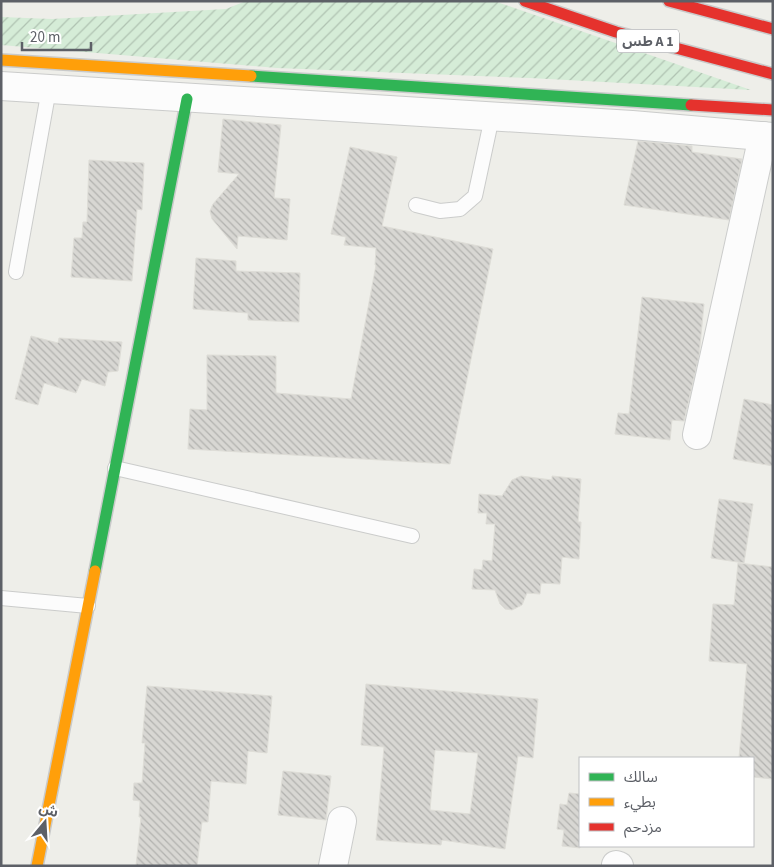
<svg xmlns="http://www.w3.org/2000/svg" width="774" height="867" font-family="'Source Sans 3','Noto Sans Arabic',sans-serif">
<defs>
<pattern id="garden-furrows" width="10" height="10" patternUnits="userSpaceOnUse" patternTransform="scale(1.25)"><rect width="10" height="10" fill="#d5ecd7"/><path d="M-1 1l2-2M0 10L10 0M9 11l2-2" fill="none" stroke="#b0c3b2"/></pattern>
<pattern id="building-back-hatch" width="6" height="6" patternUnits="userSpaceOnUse" patternTransform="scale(1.25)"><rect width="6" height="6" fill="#d8d7d3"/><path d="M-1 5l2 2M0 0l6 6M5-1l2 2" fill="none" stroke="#b2b2af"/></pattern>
</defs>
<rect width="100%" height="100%" fill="#eeeee9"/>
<path fill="url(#garden-furrows)" d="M246,1H494L751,90L530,78L277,68L1,45V17L52,19L226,9Z"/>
<g fill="url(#building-back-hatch)" stroke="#deddd7" fill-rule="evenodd">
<path d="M223,119L281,125L274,198L290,199L287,240L238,236L237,249L212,219L210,211L213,204L239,174L218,172Z"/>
<path d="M638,141L692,146V152L742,159L729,220L624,205Z"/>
<path d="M350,147L397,157L382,226L493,249L450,464L188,449L190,409L207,410V355L276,356V393L351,399L376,265H375L376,248L344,245L346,237L331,234Z"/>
<path d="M89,160L144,163L142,210L137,209L132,281L71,277L74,238H82L83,222H87Z"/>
<path d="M196,258L236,261V271L300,273L299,322L248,320V313L193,309Z"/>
<path d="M642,297L704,304L699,356L684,421L672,420L670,440L615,434L618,413L629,414Z"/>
<path d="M31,336L58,343L59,338L122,342L118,371L108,372L105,386L82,379L76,393L44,383L38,405L15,399Z"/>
<path d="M744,399L773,405V466L733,459Z"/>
<path d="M521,476L552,480V476L581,479L578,522H581L579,559L562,557L560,584L541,583L540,594L527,593L522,605L512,610L505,609L500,604L495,590L472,589L474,569L482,570L483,560L492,561L495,524H486L487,513H478L479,494L502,496L512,480Z"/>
<path d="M719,499L753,504L744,563L711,558Z"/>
<path d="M738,563L773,567V779L753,777V758H739L747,664L709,661L713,604L734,605Z"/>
<path d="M366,684L538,699L533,758L518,756L505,849L442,840L441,845L376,840L384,747L361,745ZM435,750L478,753L470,814L430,810Z"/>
<path d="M147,686L272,696L267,753L248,751L246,784L211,781L208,822H202L197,866H136L141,817H139L140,801L133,800L134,783H142L145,743H142Z"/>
<path d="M283,771L331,776L326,820L278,815Z"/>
<path d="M569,793L580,794V848L562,846L564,830L557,829L560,804L567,805Z"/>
</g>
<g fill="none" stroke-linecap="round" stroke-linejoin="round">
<g stroke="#cbcccb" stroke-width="16">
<g id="lane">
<path d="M416,205L440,211L460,209L475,196L492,117"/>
<path d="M16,272L49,89"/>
<path d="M115,468L412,536"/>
<path d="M1,598L88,606"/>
</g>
</g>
<g stroke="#cbcccb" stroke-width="30">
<g id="street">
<path d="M1,86L632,125L773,137"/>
<path d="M697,435L763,136"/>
<path d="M616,865L619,866"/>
<path d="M333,866L342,821"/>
</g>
</g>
<g stroke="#c9caca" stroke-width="14">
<g id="fast">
<path d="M251,76L691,105"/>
<path d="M95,571L187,99"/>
</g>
</g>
<g stroke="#c9caca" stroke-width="14">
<g id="slow">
<path d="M1,60L251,76"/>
<path d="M37,866L95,571"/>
</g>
</g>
<g stroke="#c9caca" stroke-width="14">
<g id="jam">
<path d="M525,1L616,32L773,74"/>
<path d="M669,1L773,29"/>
<path d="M691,105L773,110"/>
</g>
</g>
<use href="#lane" stroke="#fcfcfc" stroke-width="14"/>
<use href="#street" stroke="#fcfcfc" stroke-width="28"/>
<use href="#fast" stroke="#30b455" stroke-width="11"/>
<use href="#slow" stroke="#ff9f0a" stroke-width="11"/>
<use href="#jam" stroke="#e5322d" stroke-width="11"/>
</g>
<g text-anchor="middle" stroke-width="4" stroke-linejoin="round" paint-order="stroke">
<rect fill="#fff" stroke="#8e9095" stroke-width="1" x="617" y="29.5" width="62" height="23" rx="4"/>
<g font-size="14" font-weight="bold" fill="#5d6067">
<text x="648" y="46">طس A 1</text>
</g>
</g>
<rect width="774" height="867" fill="none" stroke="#5d6067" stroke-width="5"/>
<rect x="579" y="757" width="175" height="90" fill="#ffffff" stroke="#bebfc2"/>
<rect x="589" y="773" width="25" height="8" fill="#30b455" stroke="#bebfc2"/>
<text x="624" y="782" font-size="15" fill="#5d6067">سالك</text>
<rect x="589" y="798" width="25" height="8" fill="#ff9f0a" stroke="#bebfc2"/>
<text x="624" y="807" font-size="15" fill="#5d6067">بطيء</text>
<rect x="589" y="823" width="25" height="8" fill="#e5322d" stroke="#bebfc2"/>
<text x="624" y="832" font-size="15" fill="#5d6067">مزدحم</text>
<g transform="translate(45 822) rotate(18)" stroke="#ffffff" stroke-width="4" paint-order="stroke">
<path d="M0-4L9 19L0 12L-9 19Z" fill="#5d6067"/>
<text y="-8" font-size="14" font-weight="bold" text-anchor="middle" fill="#5d6067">ش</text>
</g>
<path d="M22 42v8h69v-8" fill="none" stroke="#5d6067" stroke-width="2.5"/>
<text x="30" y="42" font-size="15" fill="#5d6067" stroke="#ffffff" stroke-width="4" paint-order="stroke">20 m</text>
</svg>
